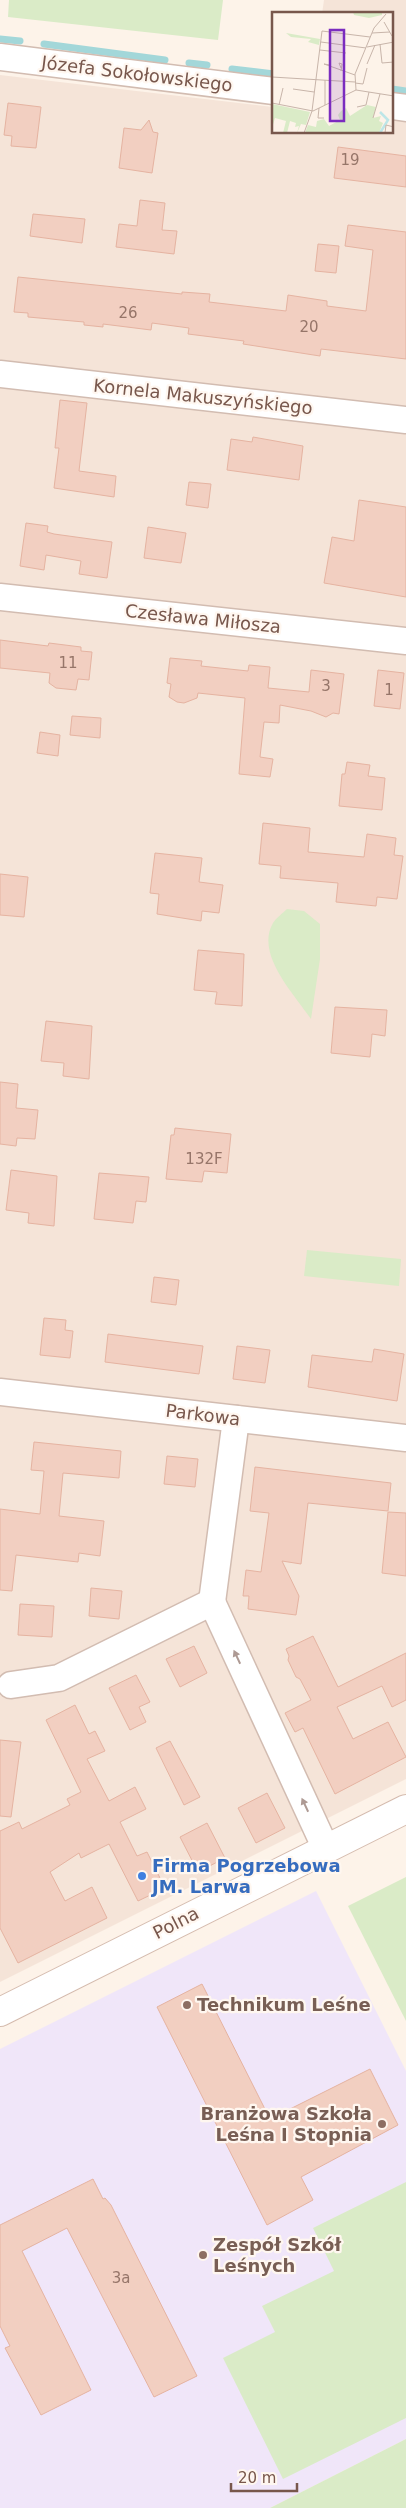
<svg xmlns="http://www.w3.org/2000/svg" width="406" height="2508" font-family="'DejaVu Sans',sans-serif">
<rect width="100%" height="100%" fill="#fdf3e9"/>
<path fill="#f5e4d8" d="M324,0H406V1779L0,1982V75L273,107L274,132H392V14H322Z"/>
<path fill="#f0e6f9" d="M316,1891L406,2071V2439L270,2508H0V2049Z"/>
<g fill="#daebc7">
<path d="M9,0H223L218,40L8,17Z"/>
<path d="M287,909L304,911L320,924V959L311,1019C294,994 255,954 273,923C276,918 283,913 287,909Z"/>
<path d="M307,1250L401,1259L399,1286L304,1276Z"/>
<path d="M406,1877V2021L348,1906Z"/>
<path d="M406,2182V2418L283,2479L223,2358L275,2332L262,2306L334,2271L313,2228Z"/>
<path d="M406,2439V2508H270Z"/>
</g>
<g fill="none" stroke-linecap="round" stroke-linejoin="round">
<g stroke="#a3d7d9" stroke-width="7">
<path d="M0,39L20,41"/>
<path d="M44,44L165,60"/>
<path d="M189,63L207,65"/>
<path d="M232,69L274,74"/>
<path d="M392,89L406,91"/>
</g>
</g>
<g fill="#f2cfc1" stroke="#e5b3a1">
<path d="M8,103L41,107L36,148L11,146L12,136L4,135Z"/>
<path d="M149,120L153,132L158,133L152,173L119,168L124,128L141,130Z"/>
<path d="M338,147L406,156V187L334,178Z"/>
<path d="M140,200L165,203L162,230L177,231L174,254L116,247L119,224L137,226Z"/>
<path d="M33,214L85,219L82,243L30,236Z"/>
<path d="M348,225L406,232V359L321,349L320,356L243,344L244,341L188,334L189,328L152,323L151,330L103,324V327L84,325V322L28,317V313L14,312L18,277L182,294V292L210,294L209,302L286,311L288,295L327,301V306L366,311L373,250L345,246Z"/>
<path d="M318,244L339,246L336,273L315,271Z"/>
<path d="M60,400L87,403L79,471L116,476L114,497L54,488L59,448H55Z"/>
<path d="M253,437L303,446L299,480L227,470L231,439L252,442Z"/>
<path d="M189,482L211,484L208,508L186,505Z"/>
<path d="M359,500L406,507V597L324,583L332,537L354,541Z"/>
<path d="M26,523L48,526L47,532L54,534L112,542L107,578L79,574L81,561L46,555L44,570L20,566Z"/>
<path d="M148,527L186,533L181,563L144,558Z"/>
<path d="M0,640L48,646L49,643L81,647V651L92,652L89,680L78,679L76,690L56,688L49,683L50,673L0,668Z"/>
<path d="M170,658L202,661L201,666L248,671L249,665L270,667L268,688L309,692L311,670L344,674L339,714L333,713L326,717L311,711L280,705L279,723L264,722L260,757L273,759L270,777L239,774L245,698L198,693L197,698L184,703L177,702L169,697L171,684L167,683Z"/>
<path d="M378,670L404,673L400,709L374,706Z"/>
<path d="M72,716L101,718L100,738L70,735Z"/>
<path d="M40,732L60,735L58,756L37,753Z"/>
<path d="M347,762L370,765L368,776L385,778L382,810L339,806L342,774H345Z"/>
<path d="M263,823L310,828L308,852L364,857L367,834L396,838L394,855L403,856L397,899L377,897L376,906L336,902L338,883L280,878L281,866L259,864Z"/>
<path d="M155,853L202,858L199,882L223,885L219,913L202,911L201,921L157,914L159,894L150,893Z"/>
<path d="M0,874L28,877L24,917L0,915Z"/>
<path d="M198,950L244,954L242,1006L215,1004L217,992L194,990Z"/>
<path d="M335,1007L387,1010L385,1036L372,1034L370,1057L331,1053Z"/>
<path d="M46,1021L92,1026L89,1079L63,1076L64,1063L41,1061Z"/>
<path d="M0,1082L18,1084L16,1108L38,1110L35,1139L17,1138L16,1146L0,1144Z"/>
<path d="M175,1128L231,1134L227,1173L204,1171L202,1182L166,1179L171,1135H174Z"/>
<path d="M11,1170L57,1176L54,1226L28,1223L29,1213L6,1210Z"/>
<path d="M99,1173L149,1177L146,1202L136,1201L133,1223L94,1219Z"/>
<path d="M154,1277L179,1280L176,1305L151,1302Z"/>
<path d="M44,1318L66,1320L65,1330L73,1331L70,1358L40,1355Z"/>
<path d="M108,1334L203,1346L199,1374L105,1362Z"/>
<path d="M237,1346L270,1350L265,1383L233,1379Z"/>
<path d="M374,1349L404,1354L397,1401L308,1387L312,1355L372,1362Z"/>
<path d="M34,1442L121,1451L119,1478L63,1473L59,1516L104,1521L100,1556L79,1553L78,1562L16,1555L12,1591L0,1590V1509L40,1514L44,1471L31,1470Z"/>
<path d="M167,1456L198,1459L195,1487L164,1484Z"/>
<path d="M255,1467L391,1483L388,1511L308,1503L301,1564L282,1561L299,1596L296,1615L248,1609L249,1596H243L246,1570L261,1572L269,1513L250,1511Z"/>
<path d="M388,1512L406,1513V1576L382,1573Z"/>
<path d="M91,1588L122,1591L119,1619L89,1616Z"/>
<path d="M20,1604L54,1606L52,1637L18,1635Z"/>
<path d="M313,1636L338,1687L406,1653V1700L392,1707L382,1686L337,1707L353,1739L388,1722L406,1757L335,1794L303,1728L295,1732L285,1713L311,1700L300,1679L296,1677L288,1660L289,1656L286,1649Z"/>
<path d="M194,1646L207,1673L180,1687L166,1659Z"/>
<path d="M136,1675L150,1702L139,1707L146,1722L130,1730L109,1688Z"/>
<path d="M75,1705L89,1734L95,1731L105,1751L87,1759L109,1801L135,1787L146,1809L120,1822L137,1856L147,1852L165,1888L138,1901L109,1844L81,1858L79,1853L50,1872L65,1901L92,1887L107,1918L18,1963L0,1928V1831L19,1822L22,1829L70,1805L67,1799L81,1792L46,1720Z"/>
<path d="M0,1740L21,1742L11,1817L0,1816Z"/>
<path d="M170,1741L200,1797L184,1805L156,1748Z"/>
<path d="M267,1793L285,1828L256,1843L238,1808Z"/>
<path d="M207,1823L225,1858L198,1872L180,1837Z"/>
<path d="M202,1984L270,2119L370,2069L398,2125L301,2177L313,2200L267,2225L157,2007Z"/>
<path d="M93,2179L103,2199L105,2198L111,2205L197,2376L154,2397L67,2228L22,2251L91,2390L41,2415L5,2348L10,2346L0,2326V2225Z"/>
</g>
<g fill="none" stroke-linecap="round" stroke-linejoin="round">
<g stroke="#d2bcb1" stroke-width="29">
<g id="street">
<path d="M0,57L274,91"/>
<path d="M392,106L406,108"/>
<path d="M0,374L406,420"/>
<path d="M0,597L406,641"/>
<path d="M0,1392L406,1438"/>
<path d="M212,1602L326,1849"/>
<path d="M212,1602L236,1419"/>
<path d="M11,1685L59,1678L212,1602"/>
</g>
</g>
<g stroke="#d5bbae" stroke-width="30">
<path id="secondary" d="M0,2012L406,1809"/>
</g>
<use href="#street" stroke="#fff" stroke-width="26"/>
<use href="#secondary" stroke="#fff" stroke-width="28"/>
</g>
<defs><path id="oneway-solid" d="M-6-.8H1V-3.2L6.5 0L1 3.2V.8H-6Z" transform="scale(1.25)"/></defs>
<g fill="#ae9a94">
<use href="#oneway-solid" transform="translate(237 1657) rotate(-115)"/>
<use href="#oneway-solid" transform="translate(305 1805) rotate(-115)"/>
</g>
<circle fill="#3f7fe0" stroke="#fff7f0" stroke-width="2" cx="142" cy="1876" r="5"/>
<g fill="#8d6e63" stroke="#fff7f0" stroke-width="2">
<circle cx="187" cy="2005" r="5"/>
<circle cx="382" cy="2124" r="5"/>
<circle cx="203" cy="2255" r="5"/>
</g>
<g text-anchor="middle" stroke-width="4.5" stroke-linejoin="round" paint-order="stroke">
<g font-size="15" fill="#967569">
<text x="350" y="165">19</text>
<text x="128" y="318">26</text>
<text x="309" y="332">20</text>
<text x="68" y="668">11</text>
<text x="326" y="691">3</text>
<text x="389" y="695">1</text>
<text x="204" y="1164">132F</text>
<text x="121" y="2283">3a</text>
</g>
<g font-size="18" fill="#78574c" stroke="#fff7f0">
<text transform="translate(137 74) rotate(7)" y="6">Józefa Sokołowskiego</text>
<text transform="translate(203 397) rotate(6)" y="6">Kornela Makuszyńskiego</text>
<text transform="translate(203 619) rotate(6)" y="6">Czesława Miłosza</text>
<text transform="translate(203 1415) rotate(7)" y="6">Parkowa</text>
<text transform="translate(176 1923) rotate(-27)" y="6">Polna</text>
</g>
<g font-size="18" font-weight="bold" fill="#366cbe" stroke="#fff7f0" text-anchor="start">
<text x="152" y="1872">Firma Pogrzebowa<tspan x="152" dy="21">JM. Larwa</tspan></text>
</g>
<g font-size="18" font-weight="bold" fill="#785e54" stroke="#fff7f0" text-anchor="start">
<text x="197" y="2011">Technikum Leśne</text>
<text x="372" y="2120" text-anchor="end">Branżowa Szkoła<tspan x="372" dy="21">Leśna I Stopnia</tspan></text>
<text x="213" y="2251">Zespół Szkół<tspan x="213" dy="21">Leśnych</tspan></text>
</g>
</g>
<g transform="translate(272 12)">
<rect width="121" height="121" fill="#fdf3e9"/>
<path d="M81,0H110V3L97,6L82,3ZM14,21L48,27L47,33L36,30L39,27L19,25ZM0,92L38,100L34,113L29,112L25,121L27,114L23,115L24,111L18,109L15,121H11L14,109L3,106L0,116ZM95,93L104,95L101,106L109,104L107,109L111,111L107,121H33L36,113L44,115L45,109L52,107L57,114L68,108L66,103L69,99L74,96L78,104Z" fill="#daebc7"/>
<path fill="none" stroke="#bde6e7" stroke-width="2.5" d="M108,121L116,108L108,100"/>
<path fill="none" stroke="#c8b5aa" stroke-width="1" d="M112,10L120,24M100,21L118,20M49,30L94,36M108,32L110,51L122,50M95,35L122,30M48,38L74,41M95,52L103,33M58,53L52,52L83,63M69,59L70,52L67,51L69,56M0,65L83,70M83,71L91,72L95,56M21,77L42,80M84,78L83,62L102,16L114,2M84,78L122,84M0,91L41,99L84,78M7,93L11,76M53,93V68M85,95L94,93L97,80M47,96L46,106H52M101,106L108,82M32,121L40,99L50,19L98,25M113,121L114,113L122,115"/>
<path fill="#7b2cbf" fill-opacity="0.15" stroke="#7b2cbf" stroke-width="2.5" d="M58,18H72V109H58Z"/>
<rect width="121" height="121" fill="none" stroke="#78574c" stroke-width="2.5"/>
</g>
<path d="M231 2483v8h66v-8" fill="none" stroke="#78574c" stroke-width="2.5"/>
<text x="238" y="2483" font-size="15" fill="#78574c" stroke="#fff7f0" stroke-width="4" paint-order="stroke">20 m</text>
</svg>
